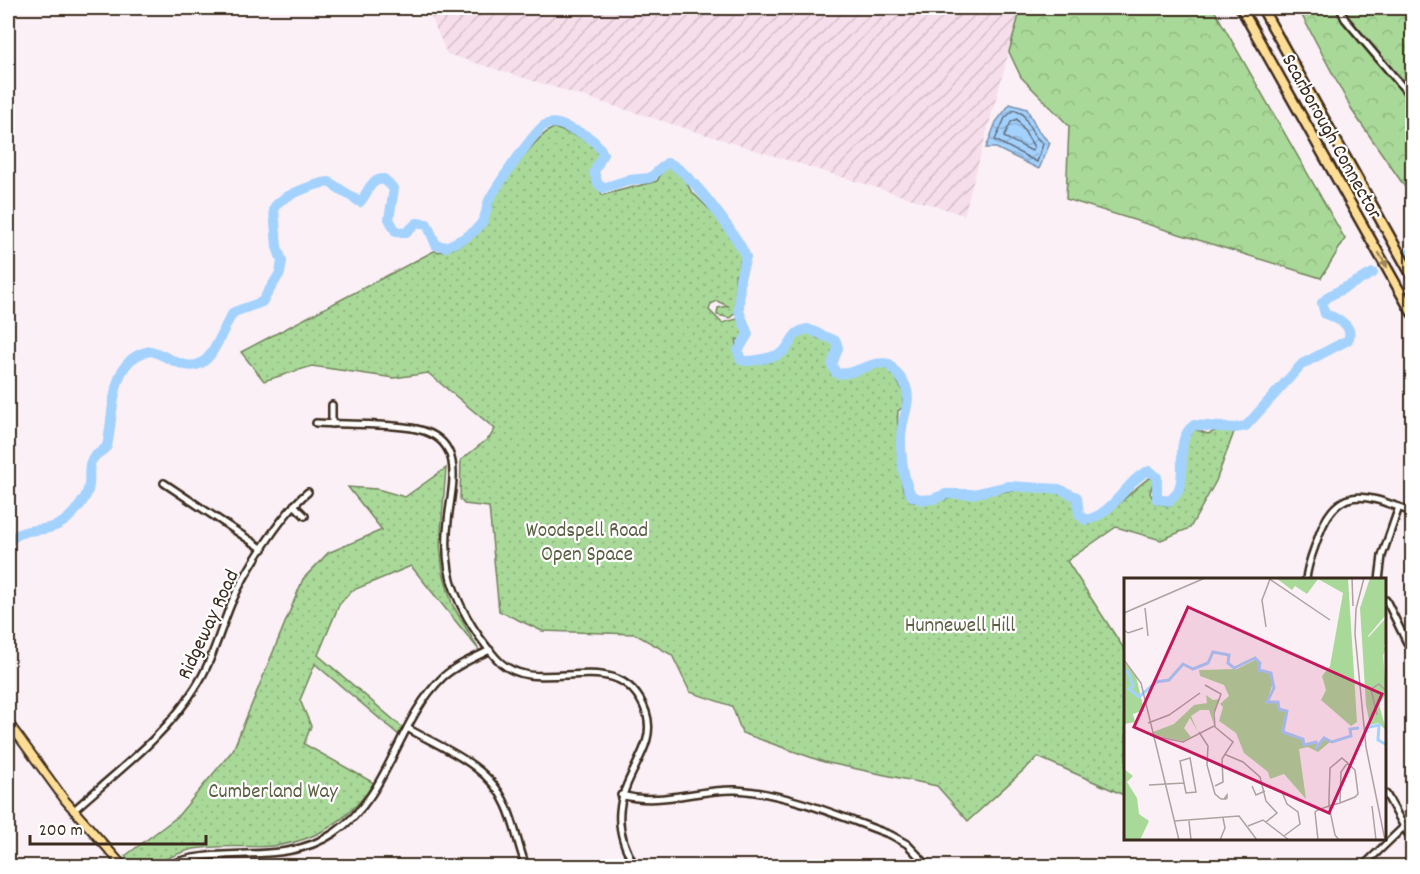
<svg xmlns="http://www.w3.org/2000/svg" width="1420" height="874" font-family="Dekko,sans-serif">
<defs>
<pattern id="industrial-furrows" width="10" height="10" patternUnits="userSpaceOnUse" patternTransform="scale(1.5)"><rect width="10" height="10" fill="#f6deeb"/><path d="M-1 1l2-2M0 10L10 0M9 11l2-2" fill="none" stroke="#d4bfc9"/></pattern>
<pattern id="forest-crowns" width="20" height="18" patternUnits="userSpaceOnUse" patternTransform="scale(1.5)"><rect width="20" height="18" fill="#a9d999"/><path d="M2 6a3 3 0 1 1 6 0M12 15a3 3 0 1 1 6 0" fill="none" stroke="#92ba83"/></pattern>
<pattern id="park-dots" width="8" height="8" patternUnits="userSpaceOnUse" patternTransform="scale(1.5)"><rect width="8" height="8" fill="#a9d999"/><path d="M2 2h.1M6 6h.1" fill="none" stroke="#92ba83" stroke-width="1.8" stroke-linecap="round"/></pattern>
<pattern id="water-waves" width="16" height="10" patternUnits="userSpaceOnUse" patternTransform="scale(1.5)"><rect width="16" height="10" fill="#a3d2ff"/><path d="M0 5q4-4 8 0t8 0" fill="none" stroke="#8db4da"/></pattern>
</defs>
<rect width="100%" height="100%" fill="#fbf0f6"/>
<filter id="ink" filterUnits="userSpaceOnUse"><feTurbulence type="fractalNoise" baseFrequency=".0167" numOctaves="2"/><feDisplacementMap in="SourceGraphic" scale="12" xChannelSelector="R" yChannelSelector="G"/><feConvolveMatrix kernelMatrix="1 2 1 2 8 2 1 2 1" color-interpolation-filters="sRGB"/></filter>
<g filter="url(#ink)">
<path fill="url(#industrial-furrows)" d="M427,8H1021L964,215L447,54Z"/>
<g fill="url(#forest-crowns)" stroke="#72825c" stroke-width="1.5">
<path d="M1021,8H1213L1345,239L1321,278L1066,199L1069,126L1021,77L1009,52Z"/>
<path d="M1298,8H1412V197L1353,112Z"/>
</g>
<g fill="url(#park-dots)" stroke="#72825c" stroke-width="1.5">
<path d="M554,128L585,139L599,150L600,159L592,170L602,195L657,181L664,169C670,166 676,168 681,173C687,178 687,187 692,192C706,207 747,241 743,262L740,261L738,273L735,274L737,310L730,318L717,315L718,308L728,306L717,301L711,304L709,310L722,323L737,319L745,329L743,341L737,339L735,350L739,359C769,372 782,355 799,334L811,332L817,338L833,341L835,348L830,363L838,373L889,366L906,397L903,398V407L898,411C896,430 900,444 901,463C903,481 897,487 913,502C925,503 935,500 946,499C986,494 1034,484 1073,495C1074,499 1073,505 1075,509C1089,546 1134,484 1150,478L1154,479L1150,493L1155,503L1170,506C1194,485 1177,457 1190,432L1194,429L1208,434L1220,429L1234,432L1216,481L1190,528L1161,540L1116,527L1067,561L1126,652V796L1038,757L968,821L937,786L824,762L742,733L732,706L690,692L672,655L635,634L542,631L499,611L489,507L464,504L460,499L461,460L490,437L495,429L428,373L394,378L312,366L264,381L241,352L434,251C448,255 473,239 482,228C489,220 489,211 493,202C501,184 537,134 554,128Z"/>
<path d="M446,468L440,544L443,572L452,604L479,650L411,566L351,591L339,605L318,655L403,728L399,735L315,664L300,700L311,726L304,744L374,783C351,819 315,842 272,846C247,848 220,844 194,849C173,853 156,867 134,866L125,856L177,817L233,750L303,579L328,553L382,530L348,487L377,489L405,497Z"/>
</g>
<path fill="url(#water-waves)" stroke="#798fa5" stroke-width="1.5" d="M1010,104L1027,109L1039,132L1050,143L1039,169L996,148H986L996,122Z"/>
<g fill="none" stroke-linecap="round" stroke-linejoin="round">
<g stroke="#656d78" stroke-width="1.5">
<path d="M1014,110L1023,114L1034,135L1043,144L1037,162L995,140L1005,118Z"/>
<path d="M1017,119L1034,147L1032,151L1004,137L1011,122Z"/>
</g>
<g stroke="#a3d2ff" stroke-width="10">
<path d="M1411,252L1412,251"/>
<path d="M8,543C22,524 45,535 63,522C73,515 88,498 89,485C90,477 88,469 91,462C95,453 102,453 107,446C115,413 108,357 151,351C162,354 171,361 182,364C214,375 220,328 234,312L262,302L280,273L282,261L277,247L274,209C277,197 317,183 329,182L360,202C368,194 369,179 384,179L394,189L389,219L396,232L406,233L417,223L427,224L436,245L446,247C458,241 472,236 480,225C486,218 486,211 488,203C492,192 537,128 545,125C554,121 563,125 571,129C585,134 597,140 603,154L594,172L598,184L603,188L628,180L650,178L667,163C684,163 739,238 746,257L740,278L739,311L748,334L738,351L741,360C749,363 777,357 784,351C793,342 792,331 808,329L836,341L838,348L832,365L836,373C854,377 872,359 889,364C894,372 903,378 906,387C911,400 904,415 902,428C899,445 903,483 912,496L922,500L933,499L946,494H973L1008,486L1059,489L1077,497L1079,514L1085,520C1113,517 1130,474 1150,471L1157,477V499L1169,501C1195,484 1169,443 1194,425L1235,428L1246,426L1302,364L1348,340C1355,325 1336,318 1325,314L1322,303L1329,296L1373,273"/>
</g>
<g stroke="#3b2a1e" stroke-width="10">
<g id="minor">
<path d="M1340,8L1345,19L1412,98"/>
<path d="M316,423C342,425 403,423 424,431C466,445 451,488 448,521C446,538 446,554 449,571C455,602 475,634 496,658C536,704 619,638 646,712C663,760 589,790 635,866"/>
<path d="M332,424V405"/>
<path d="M164,483L263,549"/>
<path d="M294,505L305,516"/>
<path d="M1306,580C1307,564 1314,550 1319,535C1339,480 1370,497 1412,512"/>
<path d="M1379,580L1382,556L1399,507"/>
<path d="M1386,600L1412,653"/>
<path d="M409,729C444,749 489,765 506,805C515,824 518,846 526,866"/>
<path d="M1386,794L1412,841"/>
<path d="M621,795C661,806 696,789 736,790C788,793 842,817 891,835L907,844L928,866"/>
<path d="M73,811C116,772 164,738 195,688C212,662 219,633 231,604C245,572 281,514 308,492"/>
<path d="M166,866C220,843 282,868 334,833C390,796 396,722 443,677C456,665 474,658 490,650"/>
<path d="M1363,866L1412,819"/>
</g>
</g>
<g stroke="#3b2a1e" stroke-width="11">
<path id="major" d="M8,722L65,800L123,866"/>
</g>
<g stroke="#3b2a1e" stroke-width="13">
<g id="highway">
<path d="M1241,8L1412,313"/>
<path d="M1262,8L1412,276"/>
</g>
</g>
<use href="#minor" stroke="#fff" stroke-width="5"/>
<use href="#major" stroke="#fedd96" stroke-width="7"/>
<use href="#highway" stroke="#fedd96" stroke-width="8"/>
</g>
<defs><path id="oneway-solid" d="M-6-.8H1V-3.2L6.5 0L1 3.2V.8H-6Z" transform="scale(1.5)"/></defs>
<use fill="#9c845a" href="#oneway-solid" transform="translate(1383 260) rotate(60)"/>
</g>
<g text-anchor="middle" stroke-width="4.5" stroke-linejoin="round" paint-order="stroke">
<g font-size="21" fill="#3b2a1e" stroke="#fff">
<text transform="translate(1333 136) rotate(61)" y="7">Scarborough Connector</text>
<text transform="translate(207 624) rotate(-65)" y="7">Ridgeway Road</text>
</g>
<g font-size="21" fill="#5c5f43" stroke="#fff">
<text x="587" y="536">Woodspell Road<tspan x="587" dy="24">Open Space</tspan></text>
<text x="960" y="631">Hunnewell Hill</text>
<text x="273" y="797">Cumberland Way</text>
</g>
</g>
<g transform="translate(1124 578)">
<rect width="262" height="262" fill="#fbf0f6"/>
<path d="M152,0H224L233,144L227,148L197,122L202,112L198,98L206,88L219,15L194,1L183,16L171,8L168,12ZM246,0H262V37L244,58L251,66L262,58L259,75L262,116L255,126L262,152L254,145L246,147L242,127L236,30Z" fill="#a9d999"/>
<path d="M0,191L9,198L3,204L13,220L15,236L25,243L16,262H0Z" fill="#a9d999"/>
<path d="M262,40V66L258,68L262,70L258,80L240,64ZM133,81L136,86L134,93H145L149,105L143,123L154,124L156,131L163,134L158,154L179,161L182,167L192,165L193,170L200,161L206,164L194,174L184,169L175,171L182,221L160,196L146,201L144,194L120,175L112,155L95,143L99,129L96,126L105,118L100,107L76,98L75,92L113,91ZM0,84L12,98L20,132L9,136L11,144L0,146ZM82,117L89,122L96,121L89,135L90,147L85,132H76L67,138L74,154L66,140L60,150L67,159L59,163L29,157V154L50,146L70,127L83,125ZM0,189L5,221L15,262H0Z" fill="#a9d999"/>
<path fill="none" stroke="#a3d2ff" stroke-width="3" d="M0,93L4,94L9,108L5,111L15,119L32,104L45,102L59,86L69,91L84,85L89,74L105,77L104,85L110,90L131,80L136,85L135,92L147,95L150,110L143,124H154L155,131L163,133L159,154L179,161L180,167L192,164L193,169L200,160L208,164L227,158L226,151L235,150M241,150L255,147L254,162L263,167"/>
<path fill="none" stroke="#aea1a0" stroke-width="1.5" d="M144,0L206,42M228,0L229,28M240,0L232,31L231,56L242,169L261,262M21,30L24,58M0,35L81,0M142,49L138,22L146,1M0,52L4,55L19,50M0,82L17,105L55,262M81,107L97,116L90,135L91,149L109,164L98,181L99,204L91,208M253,137L247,111L255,106L263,114M24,145L45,137L76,115M75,154L84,168L83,187L91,216L97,221H102L103,220V217L100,221M30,158L59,164L90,148M100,176L119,184L136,199L142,223L153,235L142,244M25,207L60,205L56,183L66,180L72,214L62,215L60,205M128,208L132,217L141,213M158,214L163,226L174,234L176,246L160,258M216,224L217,194L224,184M248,228L252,262M50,243L115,238L133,262M65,243L67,262M124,248L139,242L165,262M96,262L101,250L99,240M194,262L191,234L194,232L205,228L216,225L231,219L234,216L231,192L218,180L206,190L205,220V228L206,231V233L211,257L215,262"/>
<path fill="#c2185b" fill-opacity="0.15" stroke="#c2185b" stroke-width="3" d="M64,29L258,116L205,235L10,149Z"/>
<rect width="262" height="262" fill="none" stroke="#3b2a1e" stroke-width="3"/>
</g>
<rect width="1420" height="874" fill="none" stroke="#fff" stroke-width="30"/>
<rect x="15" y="15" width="1390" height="844" fill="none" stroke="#3b2a1e" stroke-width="2" filter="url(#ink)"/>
<path d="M30 835v9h176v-9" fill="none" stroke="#3b2a1e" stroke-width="3"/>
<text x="39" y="835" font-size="18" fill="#3b2a1e" stroke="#ffffff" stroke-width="4.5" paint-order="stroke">200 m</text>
</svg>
